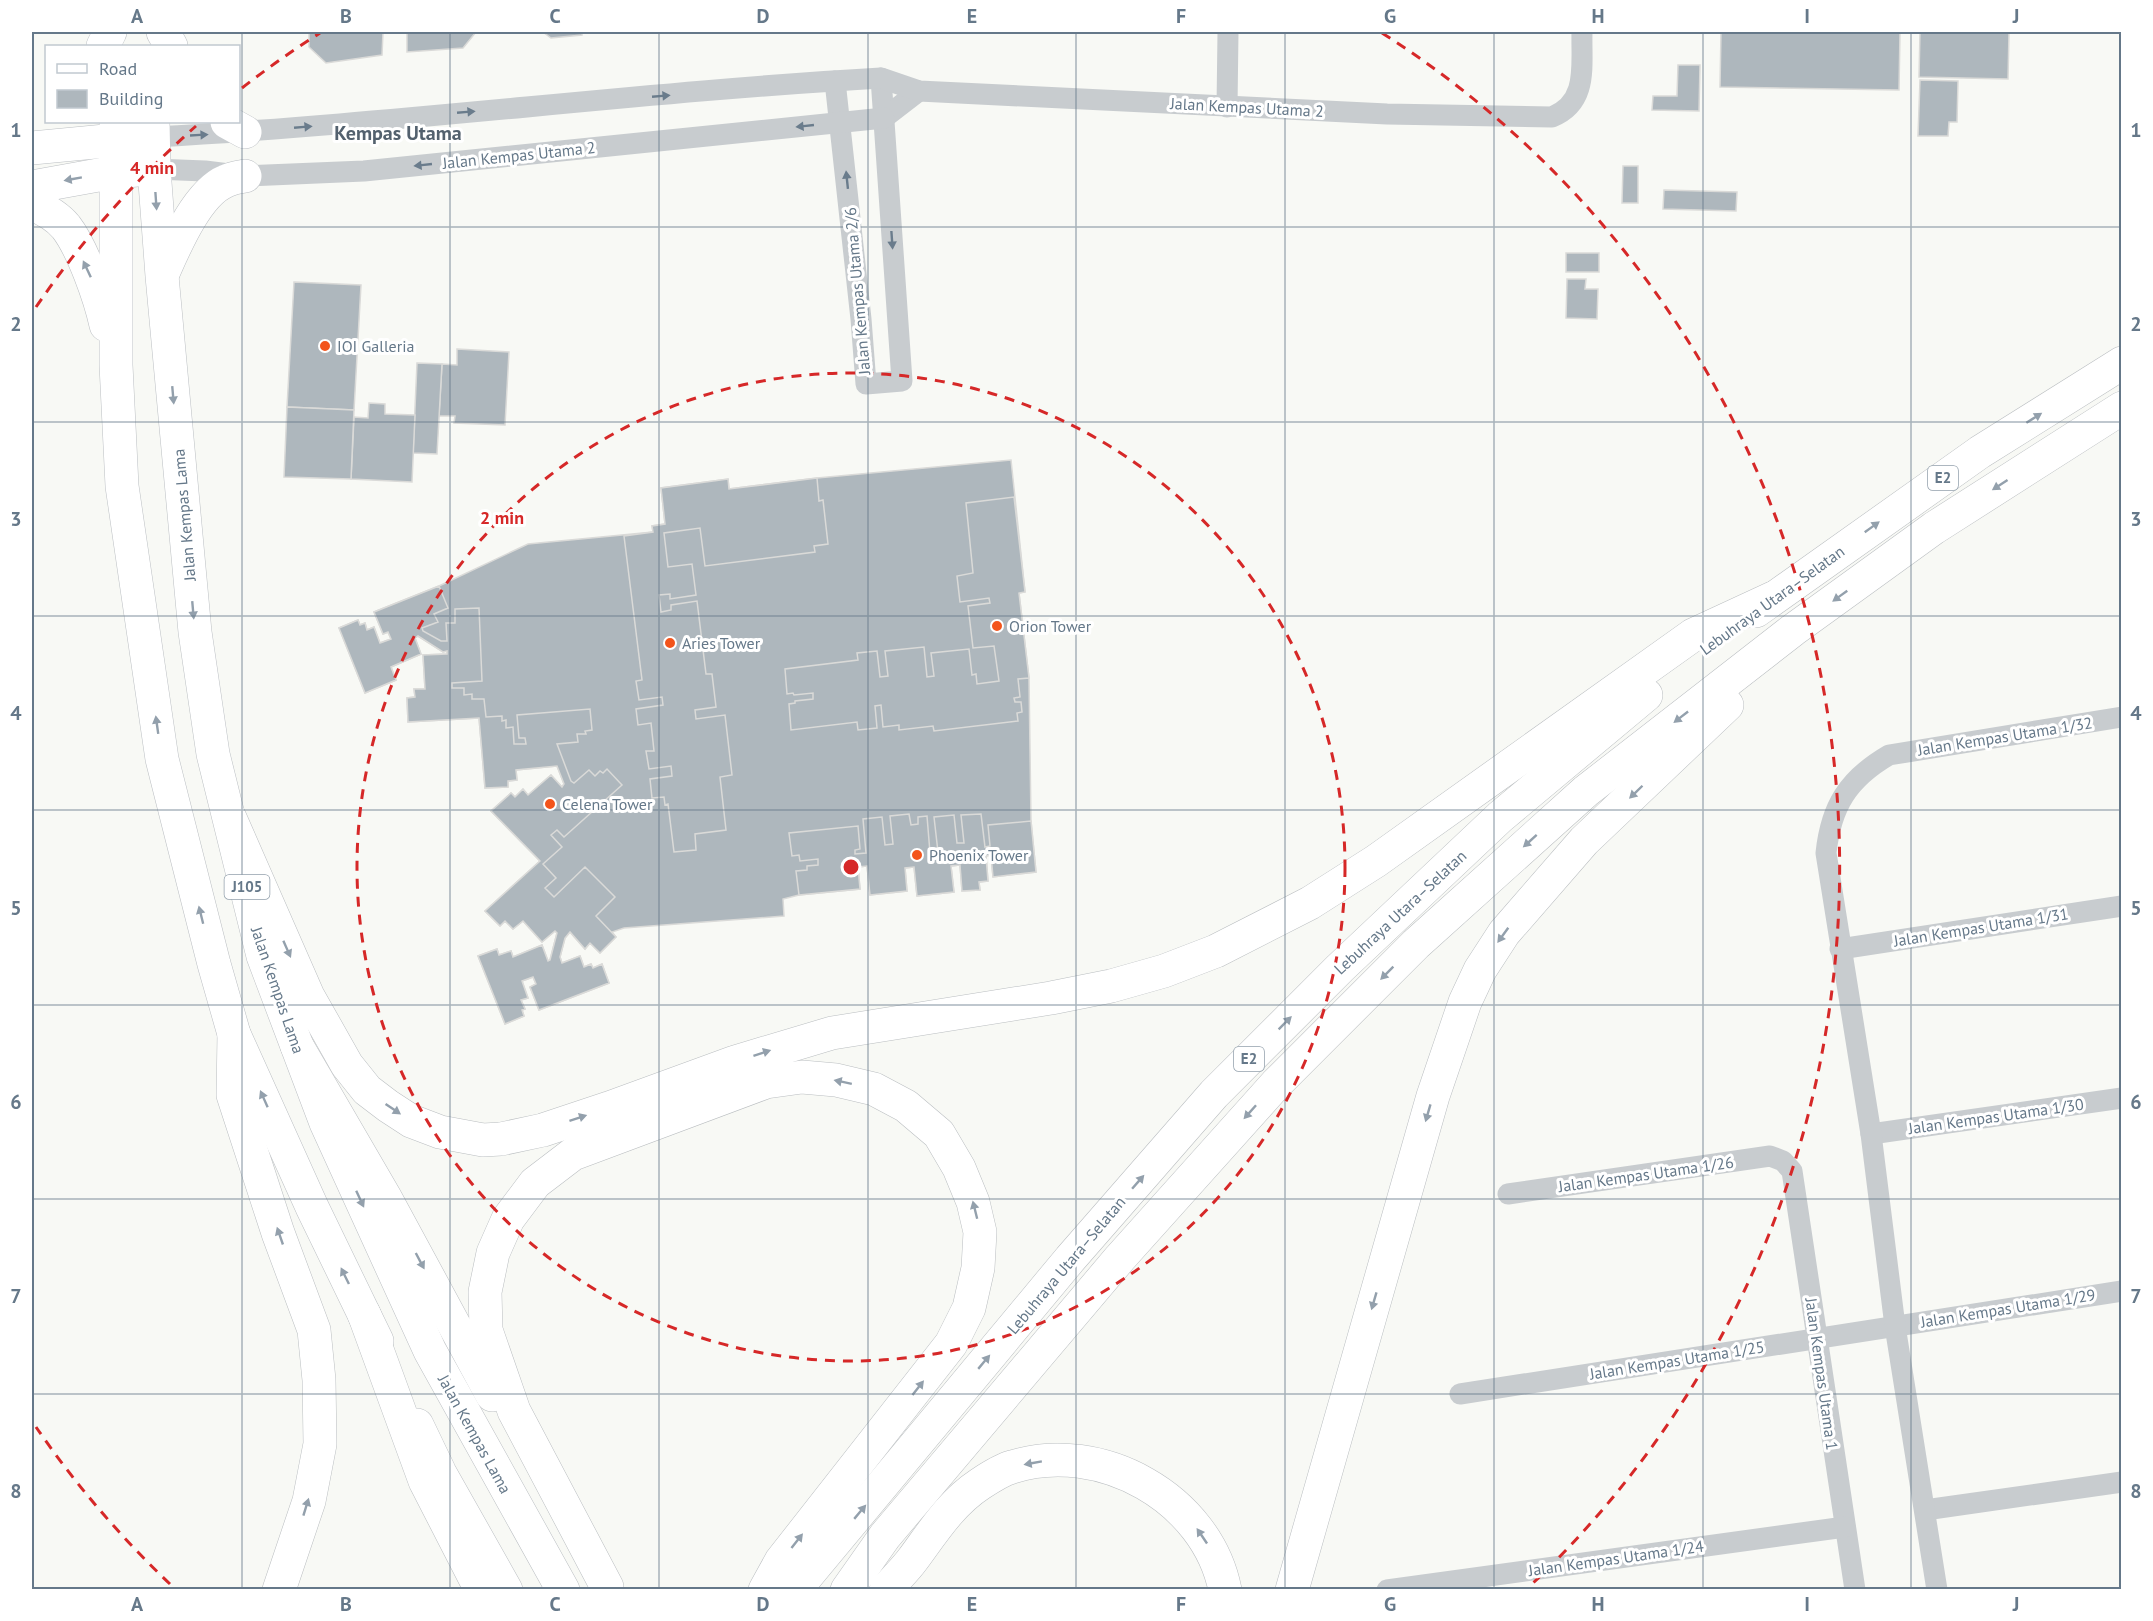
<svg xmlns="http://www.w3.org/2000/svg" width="2153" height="1621" font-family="'PT Sans',sans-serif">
<rect width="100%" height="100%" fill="#f8f9f5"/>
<g fill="#aeb7bd" stroke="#dadad8" stroke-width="1.5">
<path d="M309,32H383L382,55L326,63L309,47Z"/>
<path d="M407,32H476L463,48L407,52Z"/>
<path d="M543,32H582V35L551,38Z"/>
<path d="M1721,32H1900L1899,90L1720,87Z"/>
<path d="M1920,32H2009L2008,79L1919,77Z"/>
<path d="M1678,65H1700L1699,111L1652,110L1653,96H1677Z"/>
<path d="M1920,80L1958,81L1957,122H1949L1948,136H1918Z"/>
<path d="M1623,166H1638V203H1622Z"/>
<path d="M1664,190L1737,192L1736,211L1663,209Z"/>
<rect x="1566" y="253" width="33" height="19"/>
<path d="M1567,279H1586L1585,289H1598L1597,319L1566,318Z"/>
<path d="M294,282L361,285L354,410L287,407Z"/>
<path d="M457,349L509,352L505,425L454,423L455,416H439L442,364L457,365Z"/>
<path d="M417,363L442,364L437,454L413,453Z"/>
<path d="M369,403L385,404V414L415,415L412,482L351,479L354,417L368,418Z"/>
<path d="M287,407L354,410L351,479L284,477Z"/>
<path d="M1011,460L1025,592L1019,593L1029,678L1031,821L1036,872L993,877L991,855L986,856L988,881L979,882L980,890L962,891L960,865L951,866L954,892L917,896L914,867L905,868L907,891L870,895L867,866L858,867L860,889L799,895L783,899L784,916L624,928L612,932L616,937L600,953L590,943L585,949L570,932L565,938L560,957L562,963L580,956L584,967L591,964L593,968L602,964L609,983L539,1010L530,987L536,984L533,977L522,981L528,998L521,1000L525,1009L522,1010L524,1016L505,1024L478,956L497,949L499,955L511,951L513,957L542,945L548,961L550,960L557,933L555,931L542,942L523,921L513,929L505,921L500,926L485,911L540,861L491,811L511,793L515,797L523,789L528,795L551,775L562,787L564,784L557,766L516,770L517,780L508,781V787L485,788L479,718L408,722L407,698L415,697L414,689H425L423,655L447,654V651L443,652L418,636L415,638L421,654L391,667L396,680L365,693L339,628L358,620L360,625L365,623L367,630L374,627L380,643L391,639L388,632L383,634L374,612L439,586L528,544L653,532L652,526L665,524L661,488L728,479L729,489L817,478Z"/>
<path d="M817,478L819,501L823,500L828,544L814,546L815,552L705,566L700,528L664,533L668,567L692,564L696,595L670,599V594L659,595L661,612L671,610V605L697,601L706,674H712L716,707L695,710L696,719L725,715L732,775L720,777L726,830L695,834L696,850L674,852L668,804L665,805L664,797L652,798L650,779L672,776L671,766L649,769L646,751H654L651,723L638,725L636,709L663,705L662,697L639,700L636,681L642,680L624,536L653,532L652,526L665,524L661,488L728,479L729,489Z"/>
<path d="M1014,497L1025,592L1019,593L1029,678L1018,679L1020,697L1014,698L1015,702H1021L1022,712L1017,713L1018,721L934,731L933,726L899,730V725L883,727L881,705L875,706L877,728L858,730L857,722L791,730L789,704L795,703V701L813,699V693L794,695L793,693L787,694L785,669L858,660L857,653L877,651L880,677L888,676L885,651L924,647L927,677L934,676L931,653L969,649L972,675L976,674L977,684L999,681L994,646L973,648L968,606L990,603L989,598L960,602L957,576L973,573L966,503Z"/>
<path d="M439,586L448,608L434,614L438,622L422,628L423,631L441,641H447L446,623H455V609L479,608L482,681L452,683V688H464V695L472,694V699H484L486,717L502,716V721L506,720V728L513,727L514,744H526L525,738H519L517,715L590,709L592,730L585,731L586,734H577L578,742L557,744L571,781L574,783L589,770L595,776L600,771L603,773L607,769L622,785L564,837L557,830L551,835L562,847L543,864L556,878L545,888L554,897L585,867L615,897L596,916L616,937L600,953L590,943L585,949L570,932L565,938L560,957L562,963L580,956L584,967L591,964L593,968L602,964L609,983L539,1010L530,987L536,984L533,977L522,981L528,998L521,1000L525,1009L522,1010L524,1016L505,1024L478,956L497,949L499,955L511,951L513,957L542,945L548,961L550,960L557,933L555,931L542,942L523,921L513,929L505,921L500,926L485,911L540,861L491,811L511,793L515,797L523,789L528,795L551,775L562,787L564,784L557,766L516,770L517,780L508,781V787L485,788L479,718L408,722L407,698L415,697L414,689H425L423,655L447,654V651L443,652L418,636L415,638L421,654L391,667L396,680L365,693L339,628L358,620L360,625L365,623L367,630L374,627L380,643L391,639L388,632L383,634L374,612Z"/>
<path d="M909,814L911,825L918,824V817L927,816L930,853L938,852L934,817L954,815L957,843H964L961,815L981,814L985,847L990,846L988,825L1031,821L1036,872L993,877L991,855L986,856L988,881L979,882L980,890L962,891L960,865L951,866L954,892L917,896L914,867L905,868L907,891L870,895L867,866L858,867L860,889L799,895L796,871L807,870V866L818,865V859L800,861L799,855L792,856L789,833L858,826L860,849L855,850V854L866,853L863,819L882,817L885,845L893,844L890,816Z"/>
</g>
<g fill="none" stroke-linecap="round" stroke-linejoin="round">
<g stroke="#bbbfc3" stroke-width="34">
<g id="primary">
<path d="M163,32L171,46"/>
<path d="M103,46L110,32"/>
<path d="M116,122V365L122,486L162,759L214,964L234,1034L312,1207L377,1341"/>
<path d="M153,122L154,169L162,276L195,632L213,754L263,956L326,1123L430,1351L563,1590"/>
<path d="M227,122L245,132"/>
<path d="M32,148L137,138"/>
<path d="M32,187L115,172L137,170"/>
<path d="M32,204C44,209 57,216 66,227C83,249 100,298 106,325"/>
<path d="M163,273C175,246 197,193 226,181C232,178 239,177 245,176"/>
<path d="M417,1425L440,1473L506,1590"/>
</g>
</g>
<g stroke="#babec1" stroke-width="34">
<g id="highway">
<path d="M1756,611L1980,452L2122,363"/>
<path d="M230,818L308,996L347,1065L367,1090L388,1106L411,1121L440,1132L483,1140L501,1139L543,1130L609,1108L735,1062L832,1033L1051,998L1111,986L1164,971L1216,951L1310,903L1376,861L1693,635L1773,598"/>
<path d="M234,1034L233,1095L278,1233L314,1330L319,1380L320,1444L309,1501L279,1590"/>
<path d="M297,1046L386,1199L492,1395"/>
<path d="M364,1314L425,1481L481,1590"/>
<path d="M607,1587L514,1411L486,1330L485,1292L493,1253L508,1219L535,1183L573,1154L766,1082L802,1077L836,1080L874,1089L906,1106L939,1134L959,1168L973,1202L980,1232L978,1268L969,1308L951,1344L781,1561L765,1590"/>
<path d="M795,1590L1070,1259L1214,1094L1340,968L1500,817L1646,695"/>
<path d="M847,1590L885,1536L1120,1258L1276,1084L1416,944L1586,791L1793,630L1934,528L2122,408"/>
<path d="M886,1590C895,1579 905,1570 913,1559C933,1532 951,1503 980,1484C989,1478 1001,1470 1012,1467C1100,1439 1207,1498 1225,1590"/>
<path d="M1292,1590L1433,1096L1465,1002L1480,970L1504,933L1584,841L1727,705"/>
</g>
</g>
<g stroke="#c8cccf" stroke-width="21">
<path d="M835,81L861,319L866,384L902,381L881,78"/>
<path d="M1227,107L1228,32"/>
<path d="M884,118L919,91"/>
<path d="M153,137C396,124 638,92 881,78L919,91L1387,114L1552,117C1589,102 1581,65 1582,32"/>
<path d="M154,169L205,171L245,176L364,171L884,118"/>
<path d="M1840,949L2122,906"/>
<path d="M1871,1134L2122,1098"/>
<path d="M1508,1194L1770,1156L1783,1161L1792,1171L1855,1590"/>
<path d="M1460,1394L2122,1291"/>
<path d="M1925,1510L2122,1482"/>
<path d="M1387,1590L1845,1527"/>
<path d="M1937,1590L1895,1326L1871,1134L1826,853C1831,806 1848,779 1889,755L2122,717"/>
</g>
<use href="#primary" stroke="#fff" stroke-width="33"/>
<use href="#highway" stroke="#fff" stroke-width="33"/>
</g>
<defs><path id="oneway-solid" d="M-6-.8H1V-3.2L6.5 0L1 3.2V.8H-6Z" transform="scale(1.5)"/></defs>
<g fill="#6a7c8c">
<use href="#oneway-solid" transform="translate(661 96) rotate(-5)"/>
<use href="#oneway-solid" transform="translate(466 112) rotate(-5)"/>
<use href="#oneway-solid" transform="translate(805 126) rotate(174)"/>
<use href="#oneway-solid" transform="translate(303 127) rotate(-5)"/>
<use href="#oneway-solid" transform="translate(199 135) rotate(-3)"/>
<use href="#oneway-solid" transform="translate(423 165) rotate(174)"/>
<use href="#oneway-solid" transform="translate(847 180) rotate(-96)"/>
<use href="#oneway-solid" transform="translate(892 240) rotate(86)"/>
</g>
<g fill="#93a0ac">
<use href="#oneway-solid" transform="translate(73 179) rotate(170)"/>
<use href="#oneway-solid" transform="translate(156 201) rotate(86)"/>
<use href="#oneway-solid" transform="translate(87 269) rotate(-115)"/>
<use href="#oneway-solid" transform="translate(173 395) rotate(85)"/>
<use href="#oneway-solid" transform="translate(2034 418) rotate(-32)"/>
<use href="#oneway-solid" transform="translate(2000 485) rotate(147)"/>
<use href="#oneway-solid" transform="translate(1872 527) rotate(-36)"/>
<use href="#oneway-solid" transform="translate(1840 596) rotate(144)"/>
<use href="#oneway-solid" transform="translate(193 610) rotate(85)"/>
<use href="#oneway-solid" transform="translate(1681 717) rotate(142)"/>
<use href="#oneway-solid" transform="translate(157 725) rotate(-98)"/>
<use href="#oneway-solid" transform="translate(1636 792) rotate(136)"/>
<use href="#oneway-solid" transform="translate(1530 841) rotate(138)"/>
<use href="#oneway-solid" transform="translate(201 915) rotate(-104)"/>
<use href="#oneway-solid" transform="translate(1503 935) rotate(126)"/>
<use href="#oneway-solid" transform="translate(287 949) rotate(66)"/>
<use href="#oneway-solid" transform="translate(1387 973) rotate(135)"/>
<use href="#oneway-solid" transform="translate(1285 1023) rotate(-45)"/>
<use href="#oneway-solid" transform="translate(762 1053) rotate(-18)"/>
<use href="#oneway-solid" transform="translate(843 1082) rotate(-168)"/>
<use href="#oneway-solid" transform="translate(264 1099) rotate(-114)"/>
<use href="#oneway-solid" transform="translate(393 1109) rotate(34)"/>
<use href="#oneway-solid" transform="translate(1250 1112) rotate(132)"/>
<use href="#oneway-solid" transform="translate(1428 1113) rotate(106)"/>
<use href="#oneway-solid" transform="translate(578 1118) rotate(-18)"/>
<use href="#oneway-solid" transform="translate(1138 1182) rotate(-49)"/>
<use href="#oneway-solid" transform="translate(360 1199) rotate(65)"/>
<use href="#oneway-solid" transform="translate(975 1210) rotate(-104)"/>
<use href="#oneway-solid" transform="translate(280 1236) rotate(-109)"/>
<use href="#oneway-solid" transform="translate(420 1261) rotate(62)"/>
<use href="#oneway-solid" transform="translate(345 1276) rotate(-116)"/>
<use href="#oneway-solid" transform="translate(1374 1301) rotate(106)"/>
<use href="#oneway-solid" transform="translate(984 1362) rotate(-50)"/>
<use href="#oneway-solid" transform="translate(918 1388) rotate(-52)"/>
<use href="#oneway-solid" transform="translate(1033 1463) rotate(170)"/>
<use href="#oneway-solid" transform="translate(306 1507) rotate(-73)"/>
<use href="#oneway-solid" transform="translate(860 1512) rotate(-50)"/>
<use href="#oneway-solid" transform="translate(1202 1536) rotate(-124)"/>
<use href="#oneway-solid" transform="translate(797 1541) rotate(-52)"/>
</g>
<path fill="none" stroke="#657889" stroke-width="1.5" stroke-opacity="0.55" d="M242,32V1590M450,32V1590M659,32V1590M868,32V1590M1076,32V1590M1285,32V1590M1494,32V1590M1703,32V1590M1911,32V1590M32,227H2122M32,422H2122M32,616H2122M32,810H2122M32,1005H2122M32,1199H2122M32,1394H2122"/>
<g fill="none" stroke="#d62828" stroke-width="3" stroke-dasharray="10 8">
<circle cx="851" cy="867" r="494"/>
<path d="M170 1584A989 989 0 0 1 36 1427M36 307A989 989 0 0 1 196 126M242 88A989 989 0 0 1 320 33M1382 33A989 989 0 0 1 1532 1584"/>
</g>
<g fill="#f3541b" stroke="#fff" stroke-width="2">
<circle cx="325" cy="346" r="6"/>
<circle cx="997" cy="626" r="6"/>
<circle cx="670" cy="643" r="6"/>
<circle cx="550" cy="804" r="6"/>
<circle cx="917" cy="855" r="6"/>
</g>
<g text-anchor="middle" stroke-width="6" stroke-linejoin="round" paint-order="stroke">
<g fill="#fff" stroke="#93a0ac" stroke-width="1.5">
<rect x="1928" y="466" width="30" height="24" rx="4.5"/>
<rect x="224.5" y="875" width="45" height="24" rx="4.5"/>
<rect x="1234" y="1047" width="30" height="24" rx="4.5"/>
</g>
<g font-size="15" font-weight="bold" fill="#657889">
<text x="1943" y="483">E2</text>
<text x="247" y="892">J105</text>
<text x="1249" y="1064">E2</text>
</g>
<g font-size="16" fill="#657889" stroke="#fff">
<text transform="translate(1247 107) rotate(3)" y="6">Jalan Kempas Utama 2</text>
<text transform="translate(519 155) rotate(-6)" y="6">Jalan Kempas Utama 2</text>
<text transform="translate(857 291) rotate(-95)" y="6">Jalan Kempas Utama 2/6</text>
<text transform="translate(184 515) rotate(-95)" y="6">Jalan Kempas Lama</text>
<text transform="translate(1772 600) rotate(-36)" y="6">Lebuhraya Utara–Selatan</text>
<text transform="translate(2005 736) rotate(-9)" y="6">Jalan Kempas Utama 1/32</text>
<text transform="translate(1400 912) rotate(-43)" y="6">Lebuhraya Utara–Selatan</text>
<text transform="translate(1981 927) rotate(-9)" y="6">Jalan Kempas Utama 1/31</text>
<text transform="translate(278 990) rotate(71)" y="6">Jalan Kempas Lama</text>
<text transform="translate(1996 1116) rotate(-8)" y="6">Jalan Kempas Utama 1/30</text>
<text transform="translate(1646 1174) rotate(-8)" y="6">Jalan Kempas Utama 1/26</text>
<text transform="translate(1066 1265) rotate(-50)" y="6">Lebuhraya Utara–Selatan</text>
<text transform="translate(2008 1308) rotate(-9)" y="6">Jalan Kempas Utama 1/29</text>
<text transform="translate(1677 1360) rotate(-9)" y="6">Jalan Kempas Utama 1/25</text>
<text transform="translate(1822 1374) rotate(82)" y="6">Jalan Kempas Utama 1</text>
<text transform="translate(475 1434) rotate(61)" y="6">Jalan Kempas Lama</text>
<text transform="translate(1616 1558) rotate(-8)" y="6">Jalan Kempas Utama 1/24</text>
</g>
<g font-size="16" fill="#657889" stroke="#fff" text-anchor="start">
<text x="337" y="352">IOI Galleria</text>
<text x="1009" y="632">Orion Tower</text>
<text x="682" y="649">Aries Tower</text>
<text x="562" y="810">Celena Tower</text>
<text x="929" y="861">Phoenix Tower</text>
</g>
<g font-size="20" font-weight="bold" fill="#53616e" stroke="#fff">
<text x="398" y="140">Kempas Utama</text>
</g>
</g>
<circle cx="851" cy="867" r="9" fill="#d62828" stroke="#fff" stroke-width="3"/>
<g font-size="18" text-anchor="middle" font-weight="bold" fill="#d62828" stroke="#fff" stroke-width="6" stroke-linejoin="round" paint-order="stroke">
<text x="152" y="174">4 min</text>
<text x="502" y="524">2 min</text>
</g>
<rect width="2153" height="1621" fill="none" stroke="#ffffff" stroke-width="66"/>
<rect x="45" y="45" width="195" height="78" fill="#ffffff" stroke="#c1c9d0" stroke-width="1.5"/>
<rect x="57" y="64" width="30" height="9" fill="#ffffff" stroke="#c1c9d0" stroke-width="1.5"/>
<text x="99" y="75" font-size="18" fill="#657889">Road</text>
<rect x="57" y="90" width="30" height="18" fill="#aeb7bd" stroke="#c1c9d0" stroke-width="1.5"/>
<text x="99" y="105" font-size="18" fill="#657889">Building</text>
<rect x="33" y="33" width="2087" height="1555" fill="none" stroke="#657889" stroke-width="2"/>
<g font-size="20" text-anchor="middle" font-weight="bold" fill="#657889">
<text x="137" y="23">A</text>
<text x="346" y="23">B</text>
<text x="555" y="23">C</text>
<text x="763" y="23">D</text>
<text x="972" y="23">E</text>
<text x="1181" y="23">F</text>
<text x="1390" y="23">G</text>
<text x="1598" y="23">H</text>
<text x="1807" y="23">I</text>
<text x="2016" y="23">J</text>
<text x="16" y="137">1</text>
<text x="2136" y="137">1</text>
<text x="16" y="331">2</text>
<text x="2136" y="331">2</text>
<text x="16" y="526">3</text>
<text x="2136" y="526">3</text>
<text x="16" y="720">4</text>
<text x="2136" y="720">4</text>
<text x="16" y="915">5</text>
<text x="2136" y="915">5</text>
<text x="16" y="1109">6</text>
<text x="2136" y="1109">6</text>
<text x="16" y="1303">7</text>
<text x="2136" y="1303">7</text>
<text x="16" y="1498">8</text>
<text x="2136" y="1498">8</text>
<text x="137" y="1611">A</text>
<text x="346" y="1611">B</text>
<text x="555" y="1611">C</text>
<text x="763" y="1611">D</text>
<text x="972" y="1611">E</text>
<text x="1181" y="1611">F</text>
<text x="1390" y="1611">G</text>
<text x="1598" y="1611">H</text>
<text x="1807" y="1611">I</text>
<text x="2016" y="1611">J</text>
</g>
</svg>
